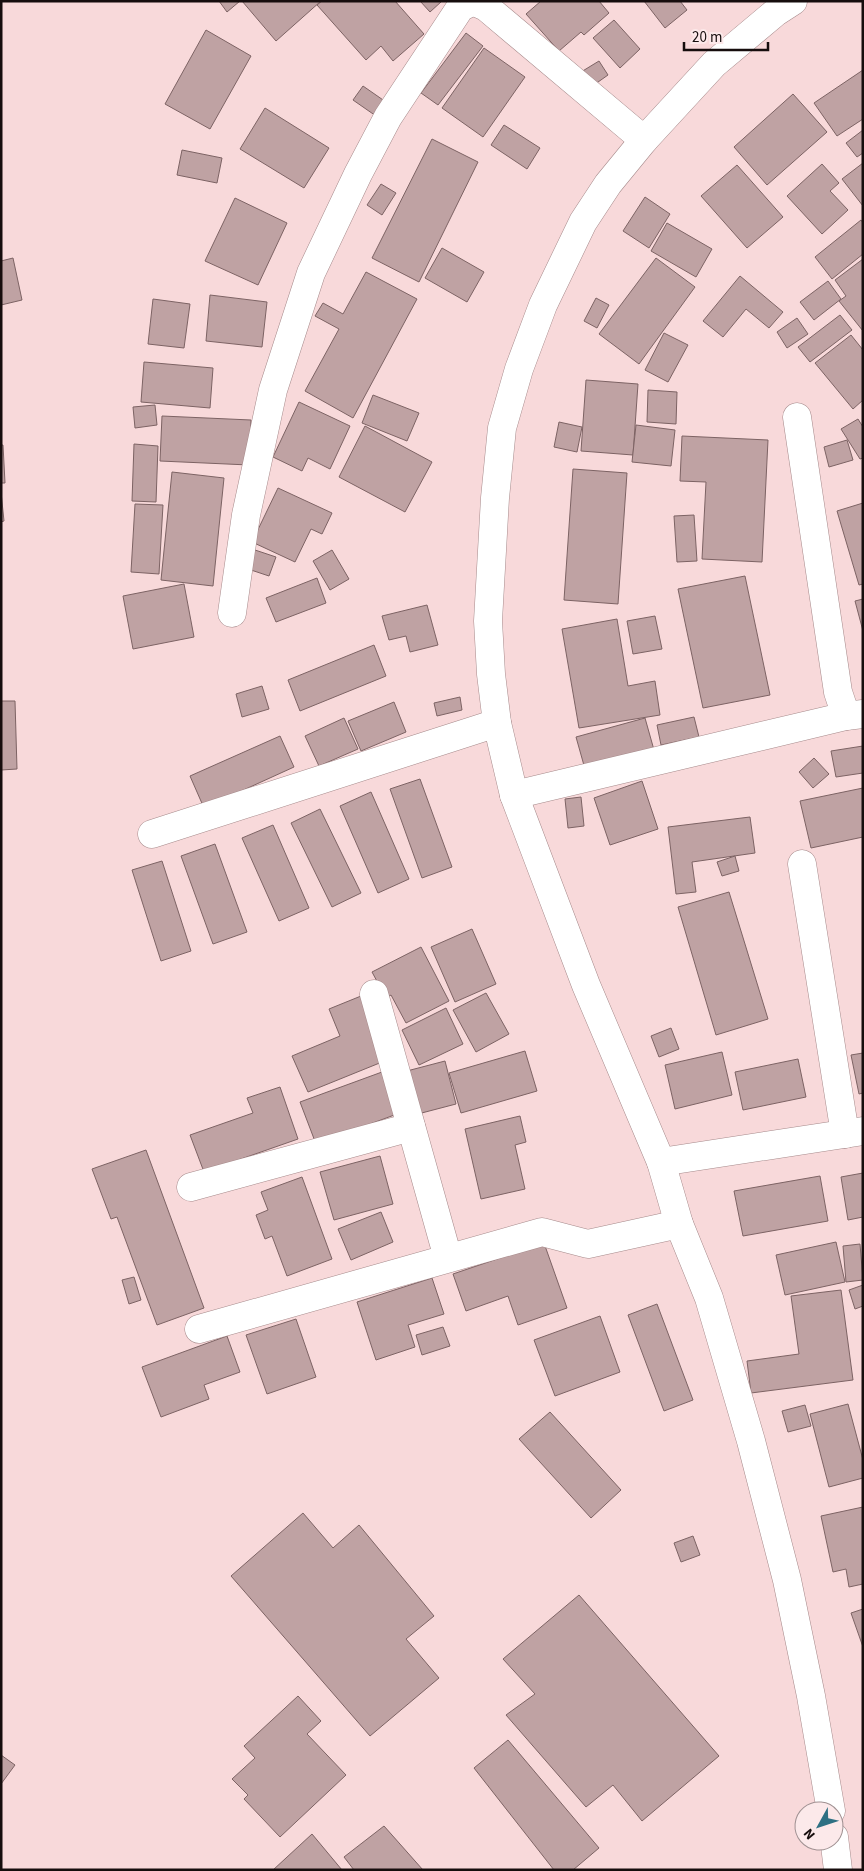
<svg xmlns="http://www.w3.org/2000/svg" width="864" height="1871" font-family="'Source Sans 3',sans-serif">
<rect width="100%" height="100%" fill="#f8d9da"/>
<g fill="#bfa2a3" stroke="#7d6364">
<path d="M219,1H240L227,12Z"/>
<path d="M242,1H321L276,41Z"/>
<path d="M322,1H395L424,34L393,61L381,46L366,60L317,5Z"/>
<path d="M420,1H442L430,12Z"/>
<path d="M541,1H599L609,13L584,35L581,32L559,51L526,14Z"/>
<path d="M644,1H680L687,10L665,28Z"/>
<path d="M614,20L640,49L620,68L593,38Z"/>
<path d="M206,30L251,56L210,129L165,104Z"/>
<path d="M466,33L483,46L438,105L421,93Z"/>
<path d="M484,48L525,77L483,137L442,108Z"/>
<path d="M599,61L608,75L591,87L581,72Z"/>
<path d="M863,70V119L837,136L814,103Z"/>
<path d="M363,86L386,102L376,116L353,100Z"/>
<path d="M793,94L827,132L767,185L734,147Z"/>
<path d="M265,108L329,148L304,188L240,149Z"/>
<path d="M504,125L540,148L527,169L491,145Z"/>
<path d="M863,130V153L857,157L846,143Z"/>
<path d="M432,139L478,162L419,282L372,258Z"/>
<path d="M182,150L222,158L217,183L177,175Z"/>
<path d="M863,163V206L842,179Z"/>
<path d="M822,164L839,183L830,191L848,210L822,234L787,196Z"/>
<path d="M737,165L783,217L747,248L701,196Z"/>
<path d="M381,184L396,193L382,215L367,205Z"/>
<path d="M645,197L670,214L649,248L623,231Z"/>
<path d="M235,198L287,223L258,285L205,261Z"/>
<path d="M861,220L863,223V254L832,279L815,257Z"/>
<path d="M667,223L712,249L696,277L651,251Z"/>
<path d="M442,248L484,272L467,302L425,278Z"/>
<path d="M13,258L22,300L1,305V261Z"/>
<path d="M656,258L695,287L639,364L599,334Z"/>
<path d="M863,259V331L839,301L846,296L835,280Z"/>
<path d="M366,272L417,299L353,418L305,391L339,329L315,316L323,303L343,314Z"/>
<path d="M740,276L783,312L769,328L746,309L723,337L703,321Z"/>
<path d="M828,281L841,299L814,320L800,302Z"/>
<path d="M210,295L267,302L262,347L206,341Z"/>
<path d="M596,298L609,305L597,328L584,321Z"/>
<path d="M153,299L190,304L184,348L148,344Z"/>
<path d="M840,315L852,330L810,362L798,347Z"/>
<path d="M797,318L808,334L787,348L777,332Z"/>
<path d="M664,333L688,345L668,382L645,370Z"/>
<path d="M851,335L863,350V400L853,409L815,363Z"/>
<path d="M144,362L213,368L210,408L141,402Z"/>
<path d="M586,380L638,384L633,455L581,451Z"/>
<path d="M648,390L677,392L676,424L647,422Z"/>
<path d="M373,395L419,413L407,441L362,423Z"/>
<path d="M299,402L350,426L330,469L308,458L302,471L273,457Z"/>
<path d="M155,405L157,425L135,428L133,407Z"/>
<path d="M162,416L251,420L249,465L160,461Z"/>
<path d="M858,419L863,427V458L860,459L841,429Z"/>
<path d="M559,422L582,427L577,452L554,447Z"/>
<path d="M636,425L675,430L671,466L632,462Z"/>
<path d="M365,426L432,462L405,512L339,477Z"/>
<path d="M682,436L768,440L762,562L702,559L706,482L680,481Z"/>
<path d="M847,440L853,460L829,467L824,447Z"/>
<path d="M134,444L158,446L156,502L132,501Z"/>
<path d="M1,445H3L5,483H1Z"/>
<path d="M573,469L627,473L618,604L564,600Z"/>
<path d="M172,472L224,478L213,586L161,580Z"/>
<path d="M278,488L332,513L322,534L311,529L295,562L252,542Z"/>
<path d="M1,492L4,521L1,522Z"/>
<path d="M863,503V584L859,585L837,511Z"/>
<path d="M135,504L163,505L159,574L131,572Z"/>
<path d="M694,515L697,561L677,562L674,516Z"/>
<path d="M255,550L276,557L269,576L248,569Z"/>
<path d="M332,550L349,579L330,590L313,561Z"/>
<path d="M745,576L770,695L703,708L678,589Z"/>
<path d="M317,578L326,603L276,622L266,598Z"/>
<path d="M184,584L194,637L133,649L123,596Z"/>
<path d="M863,599V631L855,601Z"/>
<path d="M427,605L438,645L410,652L406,636L389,640L382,616Z"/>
<path d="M655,616L662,649L633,654L627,621Z"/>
<path d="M617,619L628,686L655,681L660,715L579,728L562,629Z"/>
<path d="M374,645L386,676L300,711L288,680Z"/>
<path d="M262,686L269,709L242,717L236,694Z"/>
<path d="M460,697L462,710L437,716L434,703Z"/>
<path d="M1,701H15L17,769L1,770Z"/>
<path d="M394,702L406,732L361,751L348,721Z"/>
<path d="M694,717L699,737L661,745L657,725Z"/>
<path d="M344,718L358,749L319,766L305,736Z"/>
<path d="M645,718L654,750L585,769L576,737Z"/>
<path d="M280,736L294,767L204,808L190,776Z"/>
<path d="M863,746V773L836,777L831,751Z"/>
<path d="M814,758L829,774L813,788L799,772Z"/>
<path d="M420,779L452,867L422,878L390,789Z"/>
<path d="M642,781L658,829L610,845L594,798Z"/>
<path d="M863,788V837L811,848L800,801Z"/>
<path d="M371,792L409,879L378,893L340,806Z"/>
<path d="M581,797L584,826L568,828L565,799Z"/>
<path d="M320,809L361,893L332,907L291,823Z"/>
<path d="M750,817L755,853L692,862L696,892L676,894L668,827Z"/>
<path d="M273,825L309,908L279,921L242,838Z"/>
<path d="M215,844L247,932L213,944L181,856Z"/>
<path d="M735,856L739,871L722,876L717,862Z"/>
<path d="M162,861L191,951L161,961L132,870Z"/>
<path d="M729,892L768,1019L716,1035L678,907Z"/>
<path d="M472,929L496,984L455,1002L431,947Z"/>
<path d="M421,947L449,1001L406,1023L391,995L386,998L372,972Z"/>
<path d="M486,993L509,1034L476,1052L453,1010Z"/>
<path d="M361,996L387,1060L308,1092L292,1056L340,1036L329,1009Z"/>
<path d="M446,1008L463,1044L419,1065L402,1030Z"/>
<path d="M671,1028L679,1049L659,1057L651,1036Z"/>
<path d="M525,1051L537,1091L461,1113L449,1073Z"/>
<path d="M722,1052L732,1095L675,1109L665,1065Z"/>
<path d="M863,1053V1093L859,1094L851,1055Z"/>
<path d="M798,1059L806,1097L743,1110L735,1072Z"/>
<path d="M445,1061L456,1104L414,1115L403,1072Z"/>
<path d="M382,1072L397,1114L316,1144L300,1102Z"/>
<path d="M280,1087L298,1139L204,1172L190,1135L253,1113L247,1098Z"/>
<path d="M520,1116L526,1142L515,1145L525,1189L481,1199L465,1129Z"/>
<path d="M146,1150L204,1308L157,1325L117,1217L111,1219L92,1169Z"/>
<path d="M380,1156L393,1204L334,1220L320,1172Z"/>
<path d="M863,1173V1217L848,1220L841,1177Z"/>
<path d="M820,1176L828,1221L743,1236L734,1191Z"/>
<path d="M302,1177L332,1259L287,1276L272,1236L265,1239L256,1215L268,1210L261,1192Z"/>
<path d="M381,1212L393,1242L351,1260L338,1229Z"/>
<path d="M836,1242L845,1282L785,1295L776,1255Z"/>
<path d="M544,1243L567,1308L518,1325L508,1296L466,1311L453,1274Z"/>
<path d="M860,1244L863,1280L846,1282L843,1246Z"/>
<path d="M134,1277L141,1300L129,1304L122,1280Z"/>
<path d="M432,1278L444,1314L408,1325L415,1347L376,1360L357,1302Z"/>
<path d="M863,1285V1306L855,1309L849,1290Z"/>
<path d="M841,1290L853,1380L751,1393L747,1361L799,1354L791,1296Z"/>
<path d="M657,1304L693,1400L664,1411L628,1315Z"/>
<path d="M600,1316L620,1372L555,1396L534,1340Z"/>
<path d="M296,1319L316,1377L267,1394L246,1335Z"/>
<path d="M443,1327L450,1346L422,1355L416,1335Z"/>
<path d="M227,1336L240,1372L204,1385L209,1399L161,1417L142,1367Z"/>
<path d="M848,1404L863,1460V1478L829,1487L810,1414Z"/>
<path d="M805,1405L811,1426L788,1432L782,1411Z"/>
<path d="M550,1412L621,1490L591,1518L519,1439Z"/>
<path d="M863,1507V1584L849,1587L846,1569L833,1572L821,1516Z"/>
<path d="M303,1513L333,1548L359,1525L434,1616L406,1639L439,1678L370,1736L231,1576Z"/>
<path d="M693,1536L700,1555L681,1562L674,1543Z"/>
<path d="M579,1595L719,1756L642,1821L613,1785L586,1807L506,1715L535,1694L503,1659Z"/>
<path d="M863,1609V1647L851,1613Z"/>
<path d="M298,1696L321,1721L307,1734L346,1775L280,1837L244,1799L248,1795L232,1779L255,1758L244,1746Z"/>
<path d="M508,1740L599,1848L573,1870H554L474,1768Z"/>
<path d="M1,1755L15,1765L1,1784Z"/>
<path d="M384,1826L423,1870H354L344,1857Z"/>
<path d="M312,1834L342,1870H273Z"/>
</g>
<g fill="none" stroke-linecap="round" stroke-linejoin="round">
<g stroke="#a68a8b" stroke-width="29">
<g id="minor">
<path d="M473,1L486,7L644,140"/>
<path d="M793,1L776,12L714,64L644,140L608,184L583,222L543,305L519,369L502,428L495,498L488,621L491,674L497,723L514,795L586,985L661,1162L679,1224L709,1298L751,1441L787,1580L811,1696L831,1811"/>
<path d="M797,417L838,692L846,716"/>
<path d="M232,613L246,515L273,390L311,273L358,174L388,117L460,8L473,1"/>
<path d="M514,795L846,716L863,714"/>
<path d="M152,834L497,723"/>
<path d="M802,864L845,1134"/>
<path d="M374,994L448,1258"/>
<path d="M661,1162L863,1131"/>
<path d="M191,1187L411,1127"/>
<path d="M199,1329L542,1232L588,1244L679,1224"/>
<path d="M834,1837L838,1870"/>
</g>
</g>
<use href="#minor" stroke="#fff" stroke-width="28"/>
</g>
<rect width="864" height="1871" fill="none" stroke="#160d0d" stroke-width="5"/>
<g transform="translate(819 1826) rotate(230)"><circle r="24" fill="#fce9ea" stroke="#a09192"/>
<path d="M0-4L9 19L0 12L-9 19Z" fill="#2e7083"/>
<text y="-8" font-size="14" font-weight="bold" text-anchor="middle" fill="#160d0d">N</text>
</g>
<path d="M684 42v8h84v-8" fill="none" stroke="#160d0d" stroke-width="2.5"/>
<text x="692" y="42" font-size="15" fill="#160d0d" stroke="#fce9ea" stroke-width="4" paint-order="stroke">20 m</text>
</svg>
